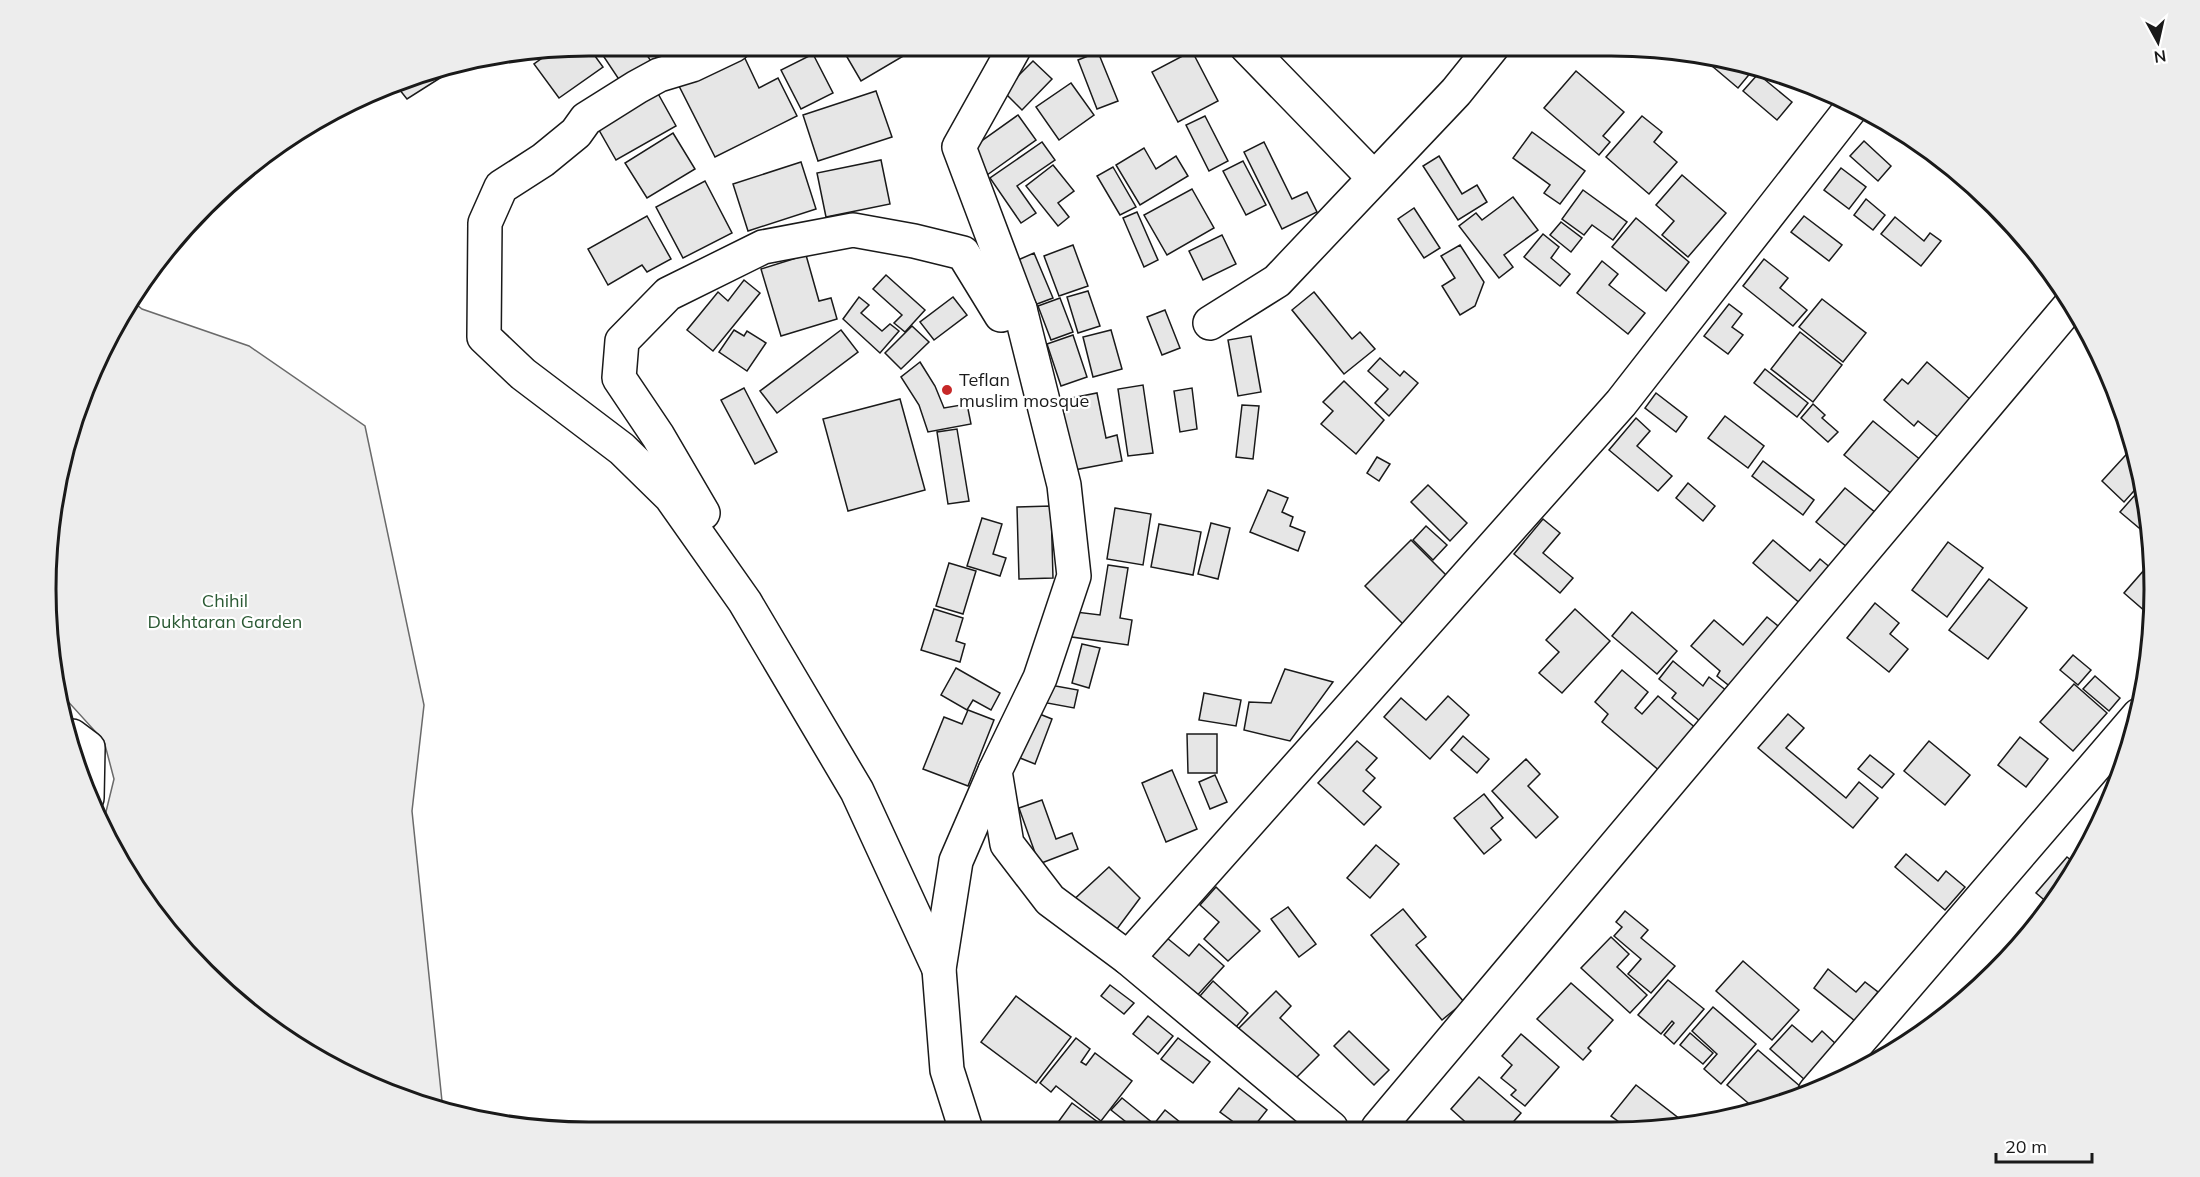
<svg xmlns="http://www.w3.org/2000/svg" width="2200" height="1177" font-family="Mulish,sans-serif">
<rect width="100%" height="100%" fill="#fff"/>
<path fill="#ededed" stroke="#6a6a6a" stroke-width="1.5" d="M131,300L142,309L249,346L365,426L424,705L412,811L443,1111L348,1076L257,1019L180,947L103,824L114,779L104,741L63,696L46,624L63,448Z"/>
<g fill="#e6e6e6" stroke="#1a1a1a" stroke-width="1.5">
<path d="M587,45L603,67L559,98L534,64L552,51Z"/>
<path d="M602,45H640L651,61L620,81L598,48Z"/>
<path d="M649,45H694L660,64Z"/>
<path d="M840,45H922L861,81Z"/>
<path d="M1579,46H1592L1586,52Z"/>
<path d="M741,50L759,88L778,78L797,116L715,157L677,82Z"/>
<path d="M1192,51L1218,101L1178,122L1152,72Z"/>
<path d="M1098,52L1118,101L1097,109L1078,60Z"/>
<path d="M813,54L833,93L801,109L781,70Z"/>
<path d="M1699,55L1752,64L1757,65L1738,88Z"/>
<path d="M1033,61L1052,79L1022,110L1003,91Z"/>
<path d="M459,66L407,99L395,84L413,74Z"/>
<path d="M1576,71L1624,112L1603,136L1610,142L1599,155L1544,108Z"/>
<path d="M1758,74L1792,102L1777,120L1743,91Z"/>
<path d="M651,81L676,126L616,160L591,116Z"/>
<path d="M1071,83L1094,115L1059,140L1036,107Z"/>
<path d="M876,91L892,137L818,161L803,115Z"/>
<path d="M1018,115L1036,140L987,175L969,150Z"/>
<path d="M1205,116L1228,161L1209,171L1186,125Z"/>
<path d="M1642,116L1662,132L1654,142L1677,162L1649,194L1606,157Z"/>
<path d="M1532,132L1585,171L1560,204L1544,193L1550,185L1513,158Z"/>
<path d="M673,133L695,169L647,198L625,163Z"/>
<path d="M1864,141L1891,166L1878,181L1850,156Z"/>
<path d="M1917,141L1943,158L1971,184L1970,185L1915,143Z"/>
<path d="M1042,142L1055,160L1017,186L1036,213L1021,223L990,178Z"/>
<path d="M1264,142L1292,199L1307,192L1317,212L1282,229L1244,152Z"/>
<path d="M1144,148L1156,169L1176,156L1188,176L1140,205L1116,165Z"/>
<path d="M1439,156L1462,194L1477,185L1487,202L1458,220L1423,166Z"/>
<path d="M881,160L890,204L826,217L817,173Z"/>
<path d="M1243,161L1266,205L1246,215L1223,171Z"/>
<path d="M801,162L816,209L748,231L733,184Z"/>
<path d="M1053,165L1074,191L1058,203L1069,217L1058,226L1026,186Z"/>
<path d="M1113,167L1136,207L1120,215L1097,176Z"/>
<path d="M1841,168L1866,187L1849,209L1824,190Z"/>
<path d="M1682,175L1726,213L1688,257L1662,235L1674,221L1656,205Z"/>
<path d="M705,181L732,233L683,258L656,207Z"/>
<path d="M1192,189L1214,228L1167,255L1144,215Z"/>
<path d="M1583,190L1627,222L1613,240L1592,225L1584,235L1562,219Z"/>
<path d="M1513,197L1538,230L1504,255L1513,267L1499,278L1459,226L1476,213L1482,220Z"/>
<path d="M1866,199L1885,215L1873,230L1854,215Z"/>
<path d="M1414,208L1440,248L1424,258L1398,219Z"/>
<path d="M1137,212L1158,260L1144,267L1123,218Z"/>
<path d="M647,216L671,259L647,272L642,265L608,285L588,249Z"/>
<path d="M1804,216L1842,245L1829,261L1791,232Z"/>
<path d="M1895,217L1924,241L1930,233L1941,241L1921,266L1881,234Z"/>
<path d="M1636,218L1689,262L1666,291L1612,247Z"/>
<path d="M1561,222L1582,238L1571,252L1550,235Z"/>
<path d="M1543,234L1559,247L1551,258L1570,274L1560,286L1524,257Z"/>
<path d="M1222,235L1236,264L1203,280L1189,251Z"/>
<path d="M1073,245L1088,286L1059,296L1044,256Z"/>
<path d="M1460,245L1484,282L1475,306L1460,315L1442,286L1455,278L1441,256Z"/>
<path d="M1034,253L1053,298L1029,307L1011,263Z"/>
<path d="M806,255L819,301L831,298L837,319L781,336L761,269Z"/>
<path d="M1764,259L1788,278L1780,288L1807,310L1793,326L1743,286Z"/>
<path d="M1602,261L1618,274L1609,285L1645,313L1628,334L1577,293Z"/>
<path d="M886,275L925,310L905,332L894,323L902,315L873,289Z"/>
<path d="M744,280L760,293L713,351L687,330L718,292L728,301Z"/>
<path d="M1088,291L1100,326L1078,333L1067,297Z"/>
<path d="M1314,292L1352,339L1360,332L1375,349L1344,374L1292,310Z"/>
<path d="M859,297L869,305L861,313L882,331L890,324L899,331L880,353L843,319Z"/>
<path d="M953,297L967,315L934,340L920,322Z"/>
<path d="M1060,298L1073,332L1051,340L1038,306Z"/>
<path d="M1822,299L1866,333L1843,362L1799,327Z"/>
<path d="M1729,304L1742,314L1732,327L1743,335L1728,354L1704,336Z"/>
<path d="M1165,310L1180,348L1162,355L1147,317Z"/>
<path d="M912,326L929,342L901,369L885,353Z"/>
<path d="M734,330L744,336L747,331L766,343L747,371L719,352Z"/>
<path d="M841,330L858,352L777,413L760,391Z"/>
<path d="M1111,330L1122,369L1093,377L1083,337Z"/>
<path d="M1800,332L1842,365L1813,402L1771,369Z"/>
<path d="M1073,335L1087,377L1061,386L1047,344Z"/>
<path d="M1251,336L1261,392L1238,396L1228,340Z"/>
<path d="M1380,358L1400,376L1404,371L1418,383L1389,416L1375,403L1388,389L1368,371Z"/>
<path d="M920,362L935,386L944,408L967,404L971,424L928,432L919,405L901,377Z"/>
<path d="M1927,362L1971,400L1939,438L1918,421L1914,426L1884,400L1902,379L1908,384Z"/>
<path d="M1765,369L1808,403L1797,417L1754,383Z"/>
<path d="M1344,381L1384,420L1356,454L1321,424L1333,411L1323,402Z"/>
<path d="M1143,385L1153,453L1128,456L1118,389Z"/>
<path d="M744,388L777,452L755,464L721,400Z"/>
<path d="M1192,388L1197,429L1180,432L1174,391Z"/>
<path d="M1097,393L1106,438L1117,435L1122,461L1074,470L1061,400Z"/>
<path d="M1656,393L1687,417L1676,432L1645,408Z"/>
<path d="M900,399L925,490L848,511L823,419Z"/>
<path d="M1813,404L1825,415L1822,418L1838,432L1828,442L1801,418Z"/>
<path d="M1242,405L1259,406L1253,459L1236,457Z"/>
<path d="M1725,416L1764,446L1748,468L1708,438Z"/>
<path d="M1636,418L1650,431L1637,446L1672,476L1658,491L1609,450Z"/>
<path d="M1873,421L1922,461L1893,495L1844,455Z"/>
<path d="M957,429L969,501L948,504L937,432Z"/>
<path d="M2134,446L2142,482L2124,502L2102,481Z"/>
<path d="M1377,457L1390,464L1379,481L1367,473Z"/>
<path d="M1763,461L1814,500L1803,515L1752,476Z"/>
<path d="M1688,483L1715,506L1703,521L1676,498Z"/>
<path d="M1428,485L1467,523L1450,541L1411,502Z"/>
<path d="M2143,486L2150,518L2151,538L2120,512Z"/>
<path d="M1845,488L1881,517L1852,551L1816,522Z"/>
<path d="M1268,490L1288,498L1282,512L1293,517L1290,526L1305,532L1298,551L1250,532Z"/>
<path d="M1051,506L1053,578L1019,579L1017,507Z"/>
<path d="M1115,508L1151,514L1143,565L1107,559Z"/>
<path d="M982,518L1002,524L993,554L1006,558L1000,576L967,566Z"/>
<path d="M1543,519L1560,533L1543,553L1573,578L1560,593L1514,554Z"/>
<path d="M1211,523L1230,528L1218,579L1198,574Z"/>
<path d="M1159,524L1201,532L1193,575L1151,567Z"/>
<path d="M1426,526L1447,545L1433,560L1413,540Z"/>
<path d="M1411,540L1450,579L1404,625L1365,586Z"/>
<path d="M1773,540L1810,571L1820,559L1832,569L1802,605L1753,563Z"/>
<path d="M1948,542L1983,568L1947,617L1912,590Z"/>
<path d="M2152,561L2154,619L2124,593Z"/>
<path d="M949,563L976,571L963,614L936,606Z"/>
<path d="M1108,565L1128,568L1120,618L1132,620L1128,645L1072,637L1076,612L1100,615Z"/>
<path d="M1989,579L2027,608L1988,659L1949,630Z"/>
<path d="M1875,603L1899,623L1890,634L1908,649L1889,672L1847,638Z"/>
<path d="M934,609L963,618L956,641L965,644L960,662L921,650Z"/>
<path d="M1575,609L1610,641L1562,693L1539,673L1559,652L1546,640Z"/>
<path d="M1632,612L1677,651L1657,674L1612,636Z"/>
<path d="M1767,617L1783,630L1732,688L1717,676L1720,671L1691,646L1714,620L1743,645Z"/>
<path d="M1082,644L1100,648L1089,688L1072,683Z"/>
<path d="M2073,655L2091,670L2078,685L2060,670Z"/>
<path d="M1673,661L1703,686L1709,677L1727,691L1701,722L1672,698L1676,693L1659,679Z"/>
<path d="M956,668L1000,693L991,710L973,700L967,710L941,695Z"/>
<path d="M1285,669L1333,682L1290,741L1244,730L1249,702L1271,703Z"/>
<path d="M1622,670L1648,692L1635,708L1642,714L1658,696L1698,730L1661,772L1602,722L1608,714L1595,702Z"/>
<path d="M2095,676L2120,698L2109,711L2083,689Z"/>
<path d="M2074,684L2107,713L2073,751L2040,722Z"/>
<path d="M1050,685L1078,690L1074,708L1047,703Z"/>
<path d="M1204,693L1241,700L1236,726L1199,720Z"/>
<path d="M1448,696L1469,715L1430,759L1384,717L1401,698L1426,720Z"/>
<path d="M968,710L994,720L968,786L923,769L944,717L962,724Z"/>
<path d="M1032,711L1052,719L1035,764L1015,756Z"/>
<path d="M1788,714L1804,728L1786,748L1846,798L1859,782L1878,798L1853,828L1758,748Z"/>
<path d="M1187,734H1217V773H1188Z"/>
<path d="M1463,736L1489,759L1477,773L1451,750Z"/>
<path d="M2020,737L2048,759L2026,787L1998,765Z"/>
<path d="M1357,741L1377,758L1366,770L1375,778L1363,791L1381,807L1364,825L1318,783Z"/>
<path d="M1929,741L1970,775L1945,805L1904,771Z"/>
<path d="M1870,755L1894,774L1882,788L1858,769Z"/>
<path d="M1526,759L1540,774L1528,786L1558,817L1536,838L1492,791Z"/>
<path d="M1172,770L1197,829L1166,842L1142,783Z"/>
<path d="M1215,775L1227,802L1210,809L1199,782Z"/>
<path d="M1484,794L1503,818L1491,828L1501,840L1484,854L1454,818Z"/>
<path d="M1042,800L1056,839L1072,833L1078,849L1039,864L1019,808Z"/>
<path d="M1376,845L1399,864L1370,898L1347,878Z"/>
<path d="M1906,854L1938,881L1946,871L1965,887L1945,910L1895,867Z"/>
<path d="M2067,857L2076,864L2049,904L2036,893Z"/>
<path d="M1109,867L1140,898L1111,937L1068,905Z"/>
<path d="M1216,887L1260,931L1228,961L1204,939L1219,922L1200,905Z"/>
<path d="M1288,907L1316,944L1299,957L1271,919Z"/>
<path d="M1403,909L1426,937L1416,945L1464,1002L1442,1020L1371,935Z"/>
<path d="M1625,911L1648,930L1641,938L1675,966L1651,993L1628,974L1641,959L1614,936L1622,927L1616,922Z"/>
<path d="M1611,937L1629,954L1617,967L1647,995L1630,1013L1581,968Z"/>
<path d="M1167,938L1189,956L1199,944L1224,966L1193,1000L1148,960Z"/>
<path d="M1743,961L1799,1010L1772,1040L1716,991Z"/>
<path d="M1828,969L1856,992L1865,982L1878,992L1855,1021L1814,988Z"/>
<path d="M1668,980L1704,1009L1674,1044L1664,1035L1674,1023L1672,1021L1661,1034L1638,1015Z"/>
<path d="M1213,981L1248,1013L1236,1027L1200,996Z"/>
<path d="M1571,983L1613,1020L1588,1048L1591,1051L1583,1060L1537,1019Z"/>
<path d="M1110,985L1134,1003L1124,1014L1101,996Z"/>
<path d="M1276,991L1291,1006L1280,1018L1319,1055L1291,1083L1236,1031Z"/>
<path d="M1016,996L1071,1037L1036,1083L981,1042Z"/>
<path d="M1713,1007L1756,1044L1721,1084L1704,1069L1717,1054L1692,1031Z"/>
<path d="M1148,1016L1173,1036L1158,1054L1133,1034Z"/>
<path d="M1792,1025L1812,1042L1822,1031L1837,1045L1805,1080L1770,1049Z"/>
<path d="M1349,1031L1389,1070L1374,1085L1334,1046Z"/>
<path d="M1690,1033L1713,1053L1703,1064L1680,1045Z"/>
<path d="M1521,1034L1559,1067L1525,1106L1511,1095L1516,1090L1501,1078L1512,1065L1502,1056Z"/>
<path d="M1076,1038L1090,1049L1081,1062L1086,1065L1095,1053L1132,1081L1101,1121L1056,1086L1051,1092L1040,1083Z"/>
<path d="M1178,1038L1210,1062L1193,1083L1161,1059Z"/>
<path d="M1758,1050L1801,1087L1791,1098L1754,1108L1727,1085Z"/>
<path d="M1479,1077L1521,1113L1508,1128H1472L1451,1109Z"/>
<path d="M1636,1085L1685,1123L1682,1127H1626L1611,1116Z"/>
<path d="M1239,1088L1267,1110L1252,1129H1226L1232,1121L1220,1112Z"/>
<path d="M1122,1098L1154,1124L1165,1110L1186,1127L1185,1129H1135L1111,1110Z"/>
<path d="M1072,1103L1099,1123L1095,1129H1062L1056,1125Z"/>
</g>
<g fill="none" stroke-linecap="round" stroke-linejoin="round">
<g stroke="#1a1a1a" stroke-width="36">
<g id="minor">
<path d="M734,45L692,65L659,75L637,87L586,119L576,133L543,160L501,187L485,223L484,337L523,374L622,449L671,497L745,602L857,791L939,969"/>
<path d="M1016,45L959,147L1020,309L1064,485L1074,576L1040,678L995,771L1007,844L1050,900L1128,958L1331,1128"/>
<path d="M1246,46L1374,178"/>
<path d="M1210,323L1277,281L1456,92L1493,46"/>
<path d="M703,513L658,436L619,378L622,341L668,294L763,247L853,230L914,241L963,253L1001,315L1020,309"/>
<path d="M72,736L88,748L87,798"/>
<path d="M1128,958L1621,403L1855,103"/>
<path d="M1815,1092L2139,715"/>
<path d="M1378,1128L2072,303"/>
<path d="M966,1130L947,1070L939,969L956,861L995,771"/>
</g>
</g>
<use href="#minor" stroke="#fff" stroke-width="33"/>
</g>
<circle fill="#c62828" stroke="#fff" stroke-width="2" cx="947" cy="390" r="6"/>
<g text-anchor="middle" stroke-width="4.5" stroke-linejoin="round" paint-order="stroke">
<g font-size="18" fill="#1a1a1a" stroke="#fff" text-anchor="start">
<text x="959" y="386">Teflan<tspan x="959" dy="21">muslim mosque</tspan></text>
</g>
<g font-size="18" fill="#2b5a34" stroke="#fff">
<text x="225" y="607">Chihil<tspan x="225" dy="21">Dukhtaran Garden</tspan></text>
</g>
</g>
<path d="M0 0H2200V1177H0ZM589 56H1611A533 533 0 0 1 2144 589V589A533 533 0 0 1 1611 1122H589A533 533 0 0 1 56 589V589A533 533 0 0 1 589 56Z" fill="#ededed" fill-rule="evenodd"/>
<path fill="none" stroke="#1a1a1a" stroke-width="3" d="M589 56H1611A533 533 0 0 1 2144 589V589A533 533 0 0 1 1611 1122H589A533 533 0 0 1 56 589V589A533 533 0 0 1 589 56Z"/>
<g transform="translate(2158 42) rotate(172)" stroke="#ffffff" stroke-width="4.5" paint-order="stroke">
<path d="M0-4.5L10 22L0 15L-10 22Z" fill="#1a1a1a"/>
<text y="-9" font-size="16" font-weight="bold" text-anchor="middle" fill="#1a1a1a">N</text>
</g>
<path d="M1996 1153v9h96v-9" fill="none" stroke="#1a1a1a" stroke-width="3"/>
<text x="2005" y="1153" font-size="18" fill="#1a1a1a" stroke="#ffffff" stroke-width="4.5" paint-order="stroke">20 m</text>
</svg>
